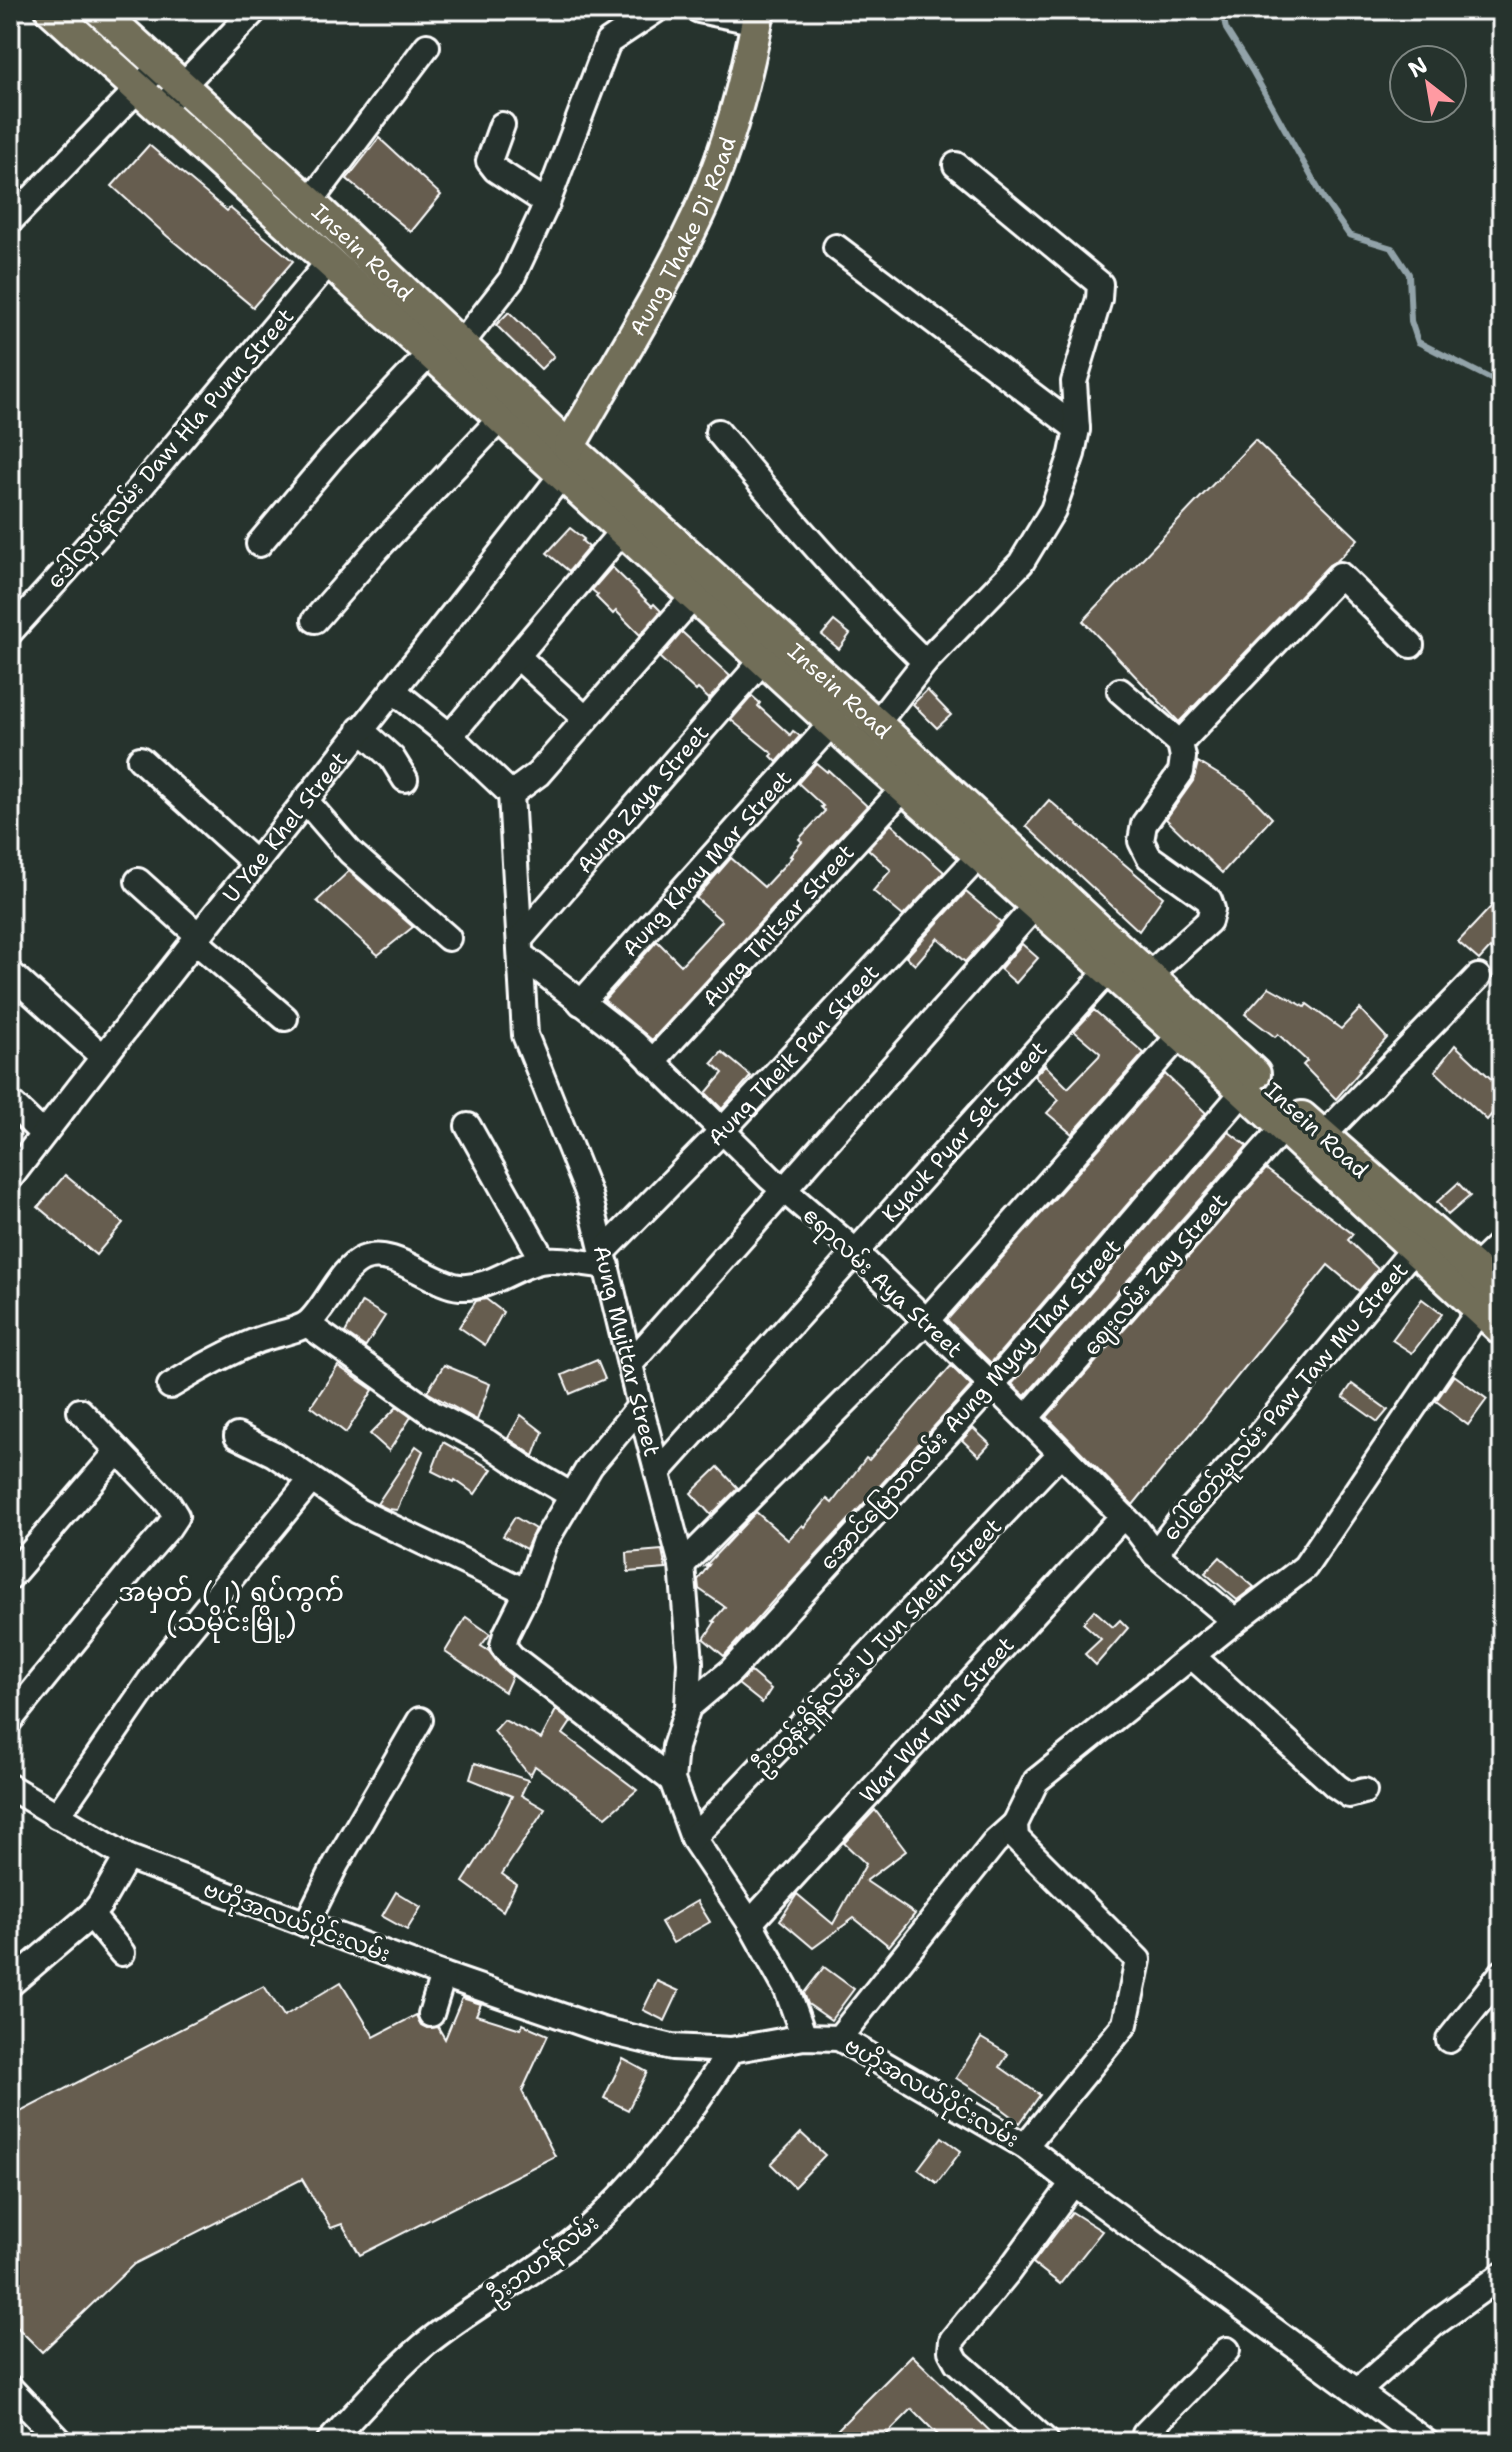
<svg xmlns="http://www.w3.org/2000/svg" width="1512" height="2452" font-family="'Shantell Sans','Noto Sans Myanmar',sans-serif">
<rect width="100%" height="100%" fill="#26332d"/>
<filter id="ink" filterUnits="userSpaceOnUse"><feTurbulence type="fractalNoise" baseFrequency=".0125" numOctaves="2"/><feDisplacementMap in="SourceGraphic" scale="16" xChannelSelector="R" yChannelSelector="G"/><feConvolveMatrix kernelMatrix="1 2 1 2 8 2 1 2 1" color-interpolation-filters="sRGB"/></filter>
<g filter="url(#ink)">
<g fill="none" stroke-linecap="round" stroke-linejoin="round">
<g stroke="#92a3a9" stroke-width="6">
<path d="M1222,10L1226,29L1253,72L1325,201L1349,235L1392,248L1409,274L1411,321L1418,342L1493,380L1502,392"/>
<path d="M1502,414L1494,428L1502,435"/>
</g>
</g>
<g fill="#665d50" stroke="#fff" stroke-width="2">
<path d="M379,138L441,195L411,232L347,179Z"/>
<path d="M149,145L227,211L230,208L293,261L253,307L167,236L112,186Z"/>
<path d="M509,312L554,356L541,369L496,325Z"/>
<path d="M1255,440L1358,539L1338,560L1329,565L1179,722L1083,621Z"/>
<path d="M570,528L584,539L582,541L589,547L569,571L547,553Z"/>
<path d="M612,567L652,606L654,604L661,611L640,635L616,611L613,614L596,597L598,595L592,590Z"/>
<path d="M834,621L850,634L839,649L822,635Z"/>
<path d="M682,632L730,676L709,699L698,689L696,691L660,658Z"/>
<path d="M927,690L951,715L937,728L913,704Z"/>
<path d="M752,696L760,703L758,706L790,735L793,731L800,736L777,762L771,756L773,754L731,720Z"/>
<path d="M1198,762L1246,791L1272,818L1222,873L1166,819L1193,781Z"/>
<path d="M816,763L827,772L828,770L867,806L652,1040L604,1000L657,941L681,965L722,921L696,898L731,858L764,887L792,857L790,856L802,842L799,839L825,811L821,807L823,806L798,783Z"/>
<path d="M1049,800L1163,897L1139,931L1026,826Z"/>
<path d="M891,824L944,872L903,916L873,891L891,870L868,849Z"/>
<path d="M349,871L413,927L378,955L317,901Z"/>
<path d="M966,892L1001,922L965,962L938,938L915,965L906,957Z"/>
<path d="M1502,895V960L1490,948L1479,960L1458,942Z"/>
<path d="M1022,944L1038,958L1016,983L1000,969Z"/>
<path d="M1269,987L1305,1007L1307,1004L1341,1029L1360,1009L1387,1038L1358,1070L1360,1071L1336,1099L1303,1065L1307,1061L1278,1034L1275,1037L1245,1014Z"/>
<path d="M1094,1010L1144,1053L1072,1134L1047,1113L1059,1100L1034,1076L1045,1065L1068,1088L1099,1056L1100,1053L1074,1031Z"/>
<path d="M1455,1045L1502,1089V1102L1487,1120L1435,1071Z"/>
<path d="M722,1052L751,1076L722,1109L706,1093L723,1073L712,1063Z"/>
<path d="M1165,1074L1206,1113L991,1363L947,1320Z"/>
<path d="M1229,1132L1247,1146L1025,1396L1012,1384Z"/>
<path d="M1266,1169L1353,1234L1348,1240L1378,1269L1359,1291L1328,1265L1133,1505L1047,1417Z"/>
<path d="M65,1175L123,1223L96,1255L38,1207Z"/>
<path d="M1458,1183L1470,1196L1448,1215L1437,1202Z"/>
<path d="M486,1299L503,1312L485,1345L459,1327L476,1301Z"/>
<path d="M1422,1299L1442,1314L1412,1353L1392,1340Z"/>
<path d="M362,1302L385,1316L365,1347L345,1333Z"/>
<path d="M597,1360L605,1379L570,1394L562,1375Z"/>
<path d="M444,1365L490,1384L477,1420L427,1392Z"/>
<path d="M338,1366L373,1390L346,1433L311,1406Z"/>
<path d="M951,1366L971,1386L782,1593L781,1592L724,1656L704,1639L715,1622L713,1621L725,1607L699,1589L698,1580L709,1565L705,1566L756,1512L788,1540L802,1525L804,1527L827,1499L832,1503L866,1458L869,1460Z"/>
<path d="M1454,1375L1487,1399L1468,1425L1436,1401Z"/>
<path d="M1352,1384L1388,1410L1378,1422L1343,1397Z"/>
<path d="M397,1407L411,1417L389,1451L370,1434Z"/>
<path d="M521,1415L543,1432L534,1456L508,1438Z"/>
<path d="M973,1428L990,1444L979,1456L962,1440Z"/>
<path d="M443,1442L492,1469L475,1494L455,1480L454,1482L432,1471Z"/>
<path d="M416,1446L423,1451L397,1510L388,1509L377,1504Z"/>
<path d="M718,1467L738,1488L711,1515L691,1493Z"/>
<path d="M515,1517L535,1529L526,1549L503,1536Z"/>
<path d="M662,1550L666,1569L628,1572L627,1553Z"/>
<path d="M1220,1557L1254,1587L1237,1600L1205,1573Z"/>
<path d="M1094,1610L1113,1627L1120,1620L1128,1628L1096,1665L1085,1654L1101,1639L1083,1623Z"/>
<path d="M466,1617L490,1634L481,1646L489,1651L501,1667L512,1676L505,1692L445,1652Z"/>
<path d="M751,1672L771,1689L762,1703L738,1684Z"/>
<path d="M556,1710L571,1722L563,1734L637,1790L606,1817L535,1766L530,1776L494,1731L504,1720L541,1739Z"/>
<path d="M475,1763L528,1780L521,1795L545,1809L502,1874L516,1884L503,1911L463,1882L488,1843L512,1796L470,1779Z"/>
<path d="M875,1810L906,1851L866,1881L915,1914L889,1946L854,1918L813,1948L780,1920L797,1894L833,1924L866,1864L844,1843Z"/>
<path d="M396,1892L421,1907L407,1930L382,1916Z"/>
<path d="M697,1901L710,1922L673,1943L661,1922Z"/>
<path d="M824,1967L854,1989L831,2020L808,2004L804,1993Z"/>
<path d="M657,1981L679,1991L665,2021L643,2010Z"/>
<path d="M341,1982L374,2037L416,2015L421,2025L427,2028L438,2027L445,2039L462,1998L481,2004L476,2015L521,2029L523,2024L548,2035L522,2091L555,2156L360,2255L342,2224L331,2228L302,2179L134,2264L42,2352L10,2320V2120L18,2113L264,1986L284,2016Z"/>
<path d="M981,2038L1008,2054L1000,2067L1040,2095L1020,2123L1000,2108L1001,2107L956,2078Z"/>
<path d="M623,2059L647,2072L628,2110L604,2098Z"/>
<path d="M801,2133L825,2155L794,2187L771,2164Z"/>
<path d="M942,2137L961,2151L937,2183L918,2169Z"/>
<path d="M1072,2212L1102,2231L1060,2284L1033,2263Z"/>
<path d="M912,2355L1001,2442H945L912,2409L879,2442H825Z"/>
</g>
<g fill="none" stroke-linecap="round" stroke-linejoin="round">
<g stroke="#fff" stroke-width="30">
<g id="minor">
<path d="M699,10L757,22"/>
<path d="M160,109L255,10"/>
<path d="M310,202L427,46"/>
<path d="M547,203L608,42L656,10"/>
<path d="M10,221L160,66"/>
<path d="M836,247L1077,429"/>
<path d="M460,345L511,280L547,203L496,170L489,161L502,125"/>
<path d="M718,432C784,512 851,590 925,662"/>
<path d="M259,544L331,458L430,353"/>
<path d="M315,620L377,549L501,418"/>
<path d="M10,632L134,495L328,263"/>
<path d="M517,656L586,719"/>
<path id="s1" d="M394,691L450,736L511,794L525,1035L589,1195L640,1406L682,1565L690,1662L688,1707L675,1747L672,1780L693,1838L750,1923L787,1990L804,2037"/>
<path d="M1120,691L1180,743L1183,757L1181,772L1144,824L1141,841L1149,857L1209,900L1212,909L1209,921L1148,976"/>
<path d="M360,729L392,758L405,779"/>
<path d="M450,736L623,530"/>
<path d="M867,736L925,662L1021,563L1053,510L1072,454L1077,429L1074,382L1099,299L1100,284L956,165"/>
<path d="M1180,743L1340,575L1411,645"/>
<path d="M140,759L255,863"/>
<path d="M511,794L538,774L694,596"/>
<path d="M305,800L350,852L448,938"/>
<path d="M138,881L198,935"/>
<path id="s2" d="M520,939L763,660"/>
<path d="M194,940L285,1018"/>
<path d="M521,955L635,1044L770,1178L847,1244L1026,1418L1137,1530L1155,1554L1235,1621"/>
<path d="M10,973L103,1057"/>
<path id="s3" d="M581,1003L832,723"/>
<path id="s4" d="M652,1062L916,775"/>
<path d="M10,1102L43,1134"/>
<path d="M468,1126L543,1260"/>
<path d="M1313,1146L1478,977"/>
<path id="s5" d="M10,1178C191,941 379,711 561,476L566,460"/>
<path id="s6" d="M603,1252L722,1131L979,856"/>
<path d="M1475,1268L1502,1242"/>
<path d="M307,1324L433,1414L487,1442L528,1470L571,1495"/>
<path d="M631,1363L1035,906"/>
<path d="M170,1386C198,1369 226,1353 256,1341C270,1335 298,1331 308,1323C326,1308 340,1269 363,1259C393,1246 432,1285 460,1287C490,1289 512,1267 540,1261C558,1257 588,1264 607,1266"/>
<path d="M640,1406L590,1466L544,1543L527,1592L506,1634L503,1646L512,1657L672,1780"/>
<path d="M1026,1418L1283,1128"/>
<path d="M237,1436L274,1454L358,1511L527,1592"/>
<path id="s7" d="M658,1472L1109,970"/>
<path d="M1155,1554L1181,1520L1255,1440L1425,1235"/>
<path d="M682,1565L926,1321L1180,1035"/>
<path d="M10,1577L118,1451"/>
<path d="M1193,1657L1336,1786L1349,1795L1364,1791"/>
<path d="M688,1707L731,1671L991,1386L1244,1091"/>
<path d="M10,1720L134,1567L168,1528L176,1516L168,1503L80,1411"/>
<path d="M10,1787L127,1857L443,1975L602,2030L672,2047L731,2050L804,2037L839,2038L1025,2146L1073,2183L1426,2442"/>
<path d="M57,1816L167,1656L311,1480"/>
<path d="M693,1838L1060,1454"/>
<path d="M91,1915L122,1953"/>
<path id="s8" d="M750,1923L1123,1516"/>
<path d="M306,1924L336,1864L420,1720"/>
<path d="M10,1984L91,1915L100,1904L127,1857"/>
<path d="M431,2014L443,1975"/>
<path d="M839,2038L995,1842L1015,1824"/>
<path d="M1449,2040L1502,1973"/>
<path d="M1025,2146L1125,2024L1138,1960L1016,1838L1015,1824L1036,1781L1235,1621L1305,1567L1480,1309"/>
<path d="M10,2388L61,2442"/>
<path d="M1358,2391L1434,2324L1502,2275"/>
<path d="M1046,2441L957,2362L951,2351L952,2340L1008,2272L1073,2183"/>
<path d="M329,2442C360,2409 389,2375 423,2346C471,2306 529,2278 577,2238C643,2182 684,2121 731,2050"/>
<path d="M1154,2442L1145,2434L1227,2350"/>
</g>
</g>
<g stroke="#fff" stroke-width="36">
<g id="major">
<path d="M51,10L430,353L857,746L1244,1091L1502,1330"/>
<path id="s9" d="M99,10L310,202L569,447L878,725L1255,1074"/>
<path id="s10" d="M569,447C614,368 666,286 703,204C730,143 747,76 759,10"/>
<path d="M1302,1117L1502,1293"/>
</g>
</g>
<use href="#minor" stroke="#26332d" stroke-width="24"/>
<use href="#major" stroke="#716e59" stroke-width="30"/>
</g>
</g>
<g text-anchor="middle" stroke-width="7" stroke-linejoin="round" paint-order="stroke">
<g font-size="22" fill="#fff" stroke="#26332d">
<text dy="8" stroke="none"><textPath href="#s10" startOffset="240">Aung Thake Di Road</textPath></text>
<text dy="8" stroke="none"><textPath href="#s9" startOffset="358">Insein Road</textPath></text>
<text transform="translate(170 448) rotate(-49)" y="8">ဒေါ်လှပန်လမ်း Daw Hla Punn Street</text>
<text dy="8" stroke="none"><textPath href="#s9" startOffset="1006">Insein Road</textPath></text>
<text dy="8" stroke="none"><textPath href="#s2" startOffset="186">Aung Zaya Street</textPath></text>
<text dy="8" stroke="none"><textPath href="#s5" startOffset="446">U Yae Khel Street</textPath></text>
<text dy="8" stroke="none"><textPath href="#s3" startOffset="188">Aung Khay Mar Street</textPath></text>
<text dy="8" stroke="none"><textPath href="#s4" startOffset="186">Aung Thitsar Street</textPath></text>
<text dy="8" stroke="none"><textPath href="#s6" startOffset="274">Aung Theik Pan Street</textPath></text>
<text transform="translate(1317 1130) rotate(42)" y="8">Insein Road</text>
<text dy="8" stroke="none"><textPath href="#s7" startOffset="458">Kyauk Pyar Set Street</textPath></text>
<text transform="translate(1155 1274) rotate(-49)" y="8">ဈေးလမ်း Zay Street</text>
<text transform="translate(883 1282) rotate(43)" y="8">ဧရာလမ်း Aya Street</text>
<text dy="8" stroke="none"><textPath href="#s1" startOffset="730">Aung Myittar Street</textPath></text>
<text transform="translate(1285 1401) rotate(-49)" y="8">ပေါ်တော်မူလမ်း Paw Taw Mu Street</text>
<text transform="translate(970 1404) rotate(-48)" y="8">အောင်မြေသာလမ်း Aung Myay Thar Street</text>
<text transform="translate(877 1646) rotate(-46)" y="8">ဦးထွန်းရှိန်လမ်း U Tun Shein Street</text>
<text dy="8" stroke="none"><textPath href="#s8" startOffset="276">War War Win Street</textPath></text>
<text transform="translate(297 1921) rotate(20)" y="8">ဗဟိုအလယ်ပိုင်းလမ်း</text>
<text transform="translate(932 2092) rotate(30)" y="8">ဗဟိုအလယ်ပိုင်းလမ်း</text>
<text transform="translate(543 2259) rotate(-37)" y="8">ဦးဘဟန်လမ်း</text>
</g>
<g font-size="26" fill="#fff" stroke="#26332d">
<text x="231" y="1601">အမှတ် (၂) ရပ်ကွက်<tspan x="231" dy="30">(သမိုင်းမြို့)</tspan></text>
</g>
</g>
<rect width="1512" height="2452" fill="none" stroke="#26332d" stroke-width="40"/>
<rect x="20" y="20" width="1472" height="2412" fill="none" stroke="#fff" stroke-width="3" filter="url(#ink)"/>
<g transform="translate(1428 84) rotate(329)"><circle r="38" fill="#26332d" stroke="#7d8581" stroke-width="2"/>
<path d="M0-6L14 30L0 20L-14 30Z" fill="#ff9aa2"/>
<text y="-12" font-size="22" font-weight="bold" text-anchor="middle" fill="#ffffff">N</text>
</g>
</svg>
